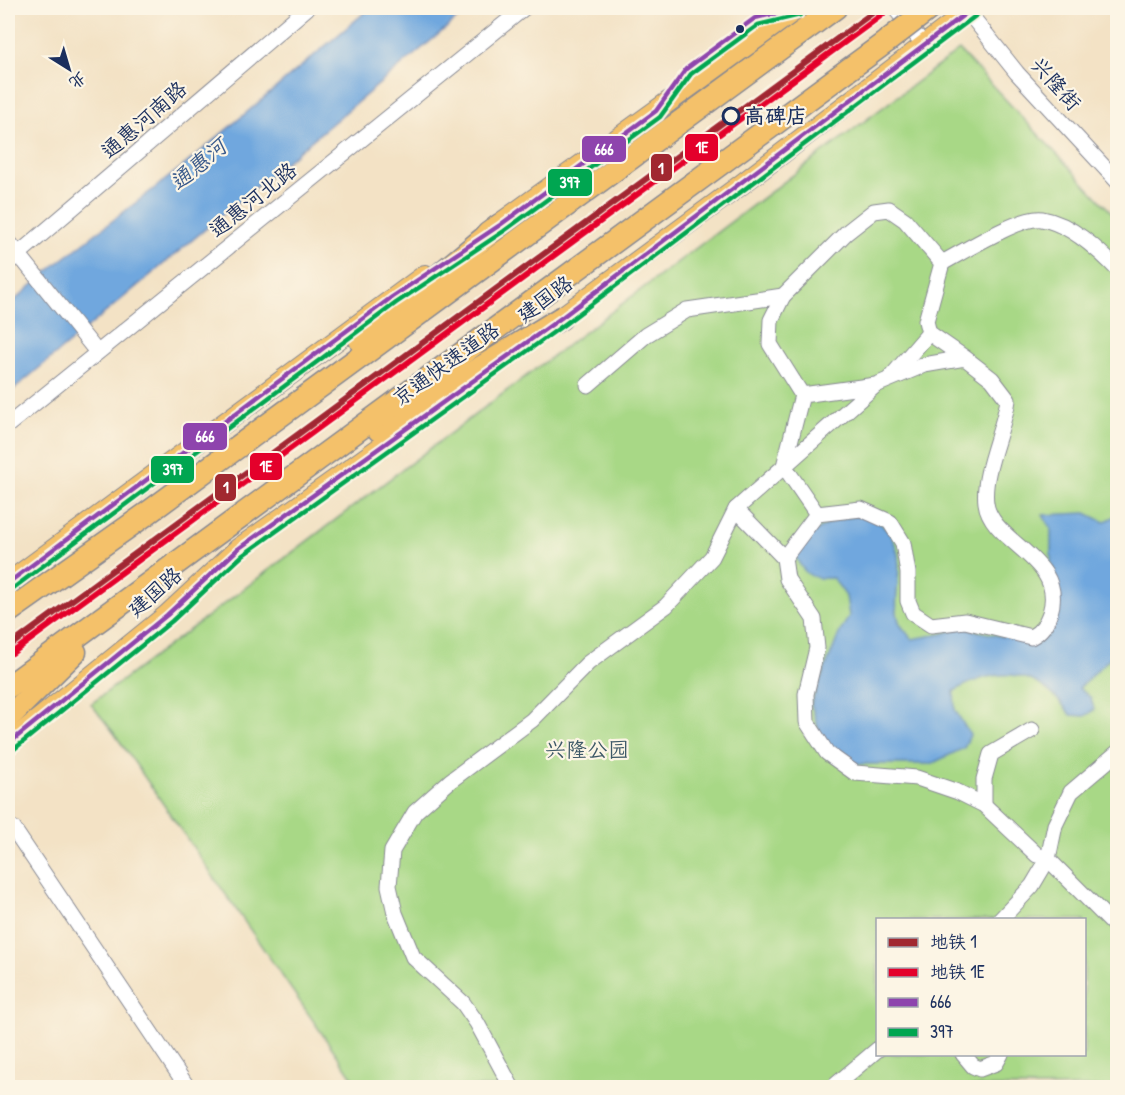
<svg xmlns="http://www.w3.org/2000/svg" width="1125" height="1095" font-family="'Patrick Hand','LXGW WenKai TC',sans-serif">
<rect width="100%" height="100%" fill="#fcf5e5"/>
<filter id="ink" filterUnits="userSpaceOnUse"><feTurbulence type="fractalNoise" baseFrequency=".0167" numOctaves="2"/><feDisplacementMap in="SourceGraphic" scale="12" xChannelSelector="R" yChannelSelector="G"/><feConvolveMatrix kernelMatrix="1 2 1 2 8 2 1 2 1" color-interpolation-filters="sRGB"/></filter>
<filter id="wash" filterUnits="userSpaceOnUse"><feTurbulence type="fractalNoise" baseFrequency=".008" numOctaves="4" result="noise"/><feDisplacementMap in="SourceGraphic" scale="24" xChannelSelector="R" yChannelSelector="G"/><feGaussianBlur stdDeviation="1.35" result="paint"/><feColorMatrix in="noise" values="0 0 0 0 0 0 0 0 0 0 0 0 0 0 0 0 0 1.4 0 .05"/><feComposite in="paint" operator="in"/></filter>
<g filter="url(#wash)">
<rect width="100%" height="100%" fill="#f3e2c5"/>
<path fill="#a8d886" stroke="#628472" stroke-width="1.5" fill-rule="evenodd" d="M959,50L1117,218V1087H359L114,733L91,704ZM878,920H1084V1054H878Z"/>
<g fill="#6fa7de" stroke="#456b9e" stroke-width="1.5">
<path d="M370,8H470L8,394V306L54,266L187,163Z"/>
<path d="M1086,513L1104,522L1117,515V651L1079,688L1091,698L1094,710L1085,716L1071,715C1038,671 1003,663 954,691L955,710L970,735L964,748L931,764H844L821,737L811,704L839,634L849,616L846,596L833,578C810,580 804,574 794,554C809,534 825,522 850,517C875,512 893,530 898,555C902,577 891,602 900,624C903,629 908,634 912,639L941,634L962,628L1037,644L1049,634L1060,591L1051,562V529L1043,515Z"/>
</g>
</g>
<g filter="url(#ink)">
<g fill="none" stroke-linecap="round" stroke-linejoin="round">
<g stroke="#878892" stroke-width="17">
<g id="minor">
<path d="M895,8L924,45"/>
<path d="M965,8L1017,73L1118,182"/>
<path d="M8,241L97,352"/>
<path d="M8,263L307,8"/>
<path d="M942,263C963,252 1020,216 1042,219C1071,224 1098,249 1118,270"/>
<path d="M890,378L929,333"/>
<path d="M588,385L646,335L687,310L783,296"/>
<path d="M876,385L736,509L784,558L787,579L814,619L817,648L806,694L807,722L827,753L855,773L917,778L958,792L984,805L1037,855L1048,859L1118,929"/>
<path d="M802,395L784,466L817,514L861,509L890,522L903,543L908,573V601L913,613L931,625L965,621L1031,637C1042,631 1046,624 1050,613C1067,559 991,543 986,503C982,473 1003,432 1008,400L992,379L965,358L924,365L876,385L802,395L770,344L771,320L783,296L846,233L874,211L889,209L905,220L942,263L926,321L929,333L965,358"/>
<path d="M8,425L524,8"/>
<path d="M784,558L817,514"/>
<path d="M984,805V779L991,754L1032,730"/>
<path d="M8,830L13,828L188,1088"/>
<path d="M1000,920L1032,886L1048,859L1055,825L1071,792L1118,752"/>
<path d="M963,1054L973,1066L980,1069L996,1063L1001,1054"/>
<path d="M512,1088L477,1023L463,1003L413,957L395,913L389,886L392,851L415,812L450,781L532,720L588,663L666,606L712,557L736,509"/>
<path d="M832,1088L878,1049"/>
</g>
</g>
<g stroke="#878892" stroke-width="22">
<g id="major">
<path d="M487,233L798,8"/>
<path d="M548,327L738,187L973,8"/>
<path d="M8,583L425,275"/>
<path d="M8,744L167,615L238,549L461,390"/>
</g>
</g>
<g stroke="#878892" stroke-width="25">
<g id="highway">
<path d="M360,340L500,225"/>
<path d="M379,430L561,318"/>
<path d="M8,612L145,515L835,8"/>
<path d="M8,687L886,42"/>
<path d="M8,718L75,652"/>
</g>
</g>
<use href="#minor" stroke="#fff" stroke-width="15"/>
<use href="#major" stroke="#f4c16b" stroke-width="20"/>
<use href="#highway" stroke="#f4c16b" stroke-width="22"/>
<g stroke="#878892" stroke-width="25" stroke-linecap="butt">
<path id="highway-bridge" d="M886,42L930,8"/>
</g>
<use href="#highway-bridge" stroke="#f4c16b" stroke-width="22"/>
<g stroke="#fcf5e5" stroke-width="9">
<g id="bus-1">
<path d="M8,583L392,297L500,225L656,111L686,69L755,18L798,8"/>
<path d="M8,744L167,615L238,549L561,318L973,8"/>
</g>
</g>
<g stroke="#fcf5e5" stroke-width="9">
<g id="bus-2">
<path d="M12,589L396,303L504,231L660,117L691,74L758,25L800,15"/>
<path d="M13,750L172,621L243,555L565,324L978,14"/>
</g>
</g>
<use href="#bus-1" stroke="#8e44ad" stroke-width="4.5"/>
<use href="#bus-2" stroke="#00a651" stroke-width="4.5"/>
<g stroke="#fcf5e5" stroke-width="10">
<path id="metro-1" d="M8,647L879,8"/>
</g>
<g stroke="#fcf5e5" stroke-width="10">
<path id="metro-2" d="M12,653L883,14"/>
</g>
<use href="#metro-1" stroke="#a12830" stroke-width="6"/>
<use href="#metro-2" stroke="#e4002b" stroke-width="6"/>
</g>
</g>
<circle fill="#1b2f5e" stroke="#fcf5e5" stroke-width="2" cx="740" cy="29" r="5"/>
<circle fill="#fcf5e5" stroke="#1b2f5e" stroke-width="3" cx="731" cy="116" r="8"/>
<g text-anchor="middle" stroke-width="4.5" stroke-linejoin="round" paint-order="stroke">
<g font-size="21" fill="#1b2f5e" stroke="#fcf5e5">
<text transform="translate(1056 84) rotate(48)" y="7">兴隆街</text>
<text transform="translate(144 120) rotate(-41)" y="7">通惠河南路</text>
<text transform="translate(253 200) rotate(-39)" y="7">通惠河北路</text>
<text transform="translate(545 299) rotate(-36)" y="7">建国路</text>
<text transform="translate(446 364) rotate(-36)" y="7">京通快速道路</text>
<text transform="translate(155 592) rotate(-41)" y="7">建国路</text>
</g>
<g font-size="21" font-weight="bold" fill="#1b2f5e" stroke="#fcf5e5" text-anchor="start">
<text x="744" y="123">高碑店</text>
</g>
<g font-size="21" fill="#3e5968" stroke="#fcf5e5">
<text x="587" y="757">兴隆公园</text>
</g>
<g font-size="22" font-style="italic" fill="#38598b" stroke="#fcf5e5">
<text transform="translate(198 164) rotate(-40)" y="8">通惠河</text>
</g>
</g>
<g stroke="#fcf5e5" stroke-width="2">
<rect x="684" y="133" width="35" height="29" rx="6" fill="#e4002b"/>
<rect x="581" y="135" width="46" height="28" rx="6" fill="#8e44ad"/>
<rect x="650" y="153" width="23" height="29" rx="6" fill="#a12830"/>
<rect x="547" y="168" width="46" height="29" rx="6" fill="#00a651"/>
<rect x="182" y="422" width="46" height="29" rx="6" fill="#8e44ad"/>
<rect x="249" y="452" width="34" height="29" rx="6" fill="#e4002b"/>
<rect x="150" y="455" width="45" height="29" rx="6" fill="#00a651"/>
<rect x="214" y="473" width="23" height="29" rx="6" fill="#a12830"/>
</g>
<g font-size="16" text-anchor="middle" font-weight="bold" fill="#fff">
<text x="702" y="153">1E</text>
<text x="604" y="155">666</text>
<text x="661" y="174">1</text>
<text x="570" y="188">397</text>
<text x="205" y="442">666</text>
<text x="266" y="472">1E</text>
<text x="173" y="475">397</text>
<text x="226" y="493">1</text>
</g>
<rect width="1125" height="1095" fill="none" stroke="#fcf5e5" stroke-width="30"/>
<rect x="876" y="918" width="210" height="138" fill="#fcf5e5" stroke="#a2a6af" stroke-width="1.5"/>
<rect x="888" y="938" width="30" height="9" fill="#a12830" stroke="#a2a6af" stroke-width="1.5"/>
<text x="930" y="948" font-size="18" fill="#1b2f5e">地铁 1</text>
<rect x="888" y="968" width="30" height="9" fill="#e4002b" stroke="#a2a6af" stroke-width="1.5"/>
<text x="930" y="978" font-size="18" fill="#1b2f5e">地铁 1E</text>
<rect x="888" y="998" width="30" height="9" fill="#8e44ad" stroke="#a2a6af" stroke-width="1.5"/>
<text x="930" y="1008" font-size="18" fill="#1b2f5e">666</text>
<rect x="888" y="1028" width="30" height="9" fill="#00a651" stroke="#a2a6af" stroke-width="1.5"/>
<text x="930" y="1038" font-size="18" fill="#1b2f5e">397</text>
<g transform="translate(69 69) rotate(143)" stroke="#fcf5e5" stroke-width="4.5" paint-order="stroke">
<path d="M0-4.5L10 22L0 15L-10 22Z" fill="#1b2f5e"/>
<text y="-9" font-size="16" font-weight="bold" text-anchor="middle" fill="#1b2f5e">北</text>
</g>
</svg>
